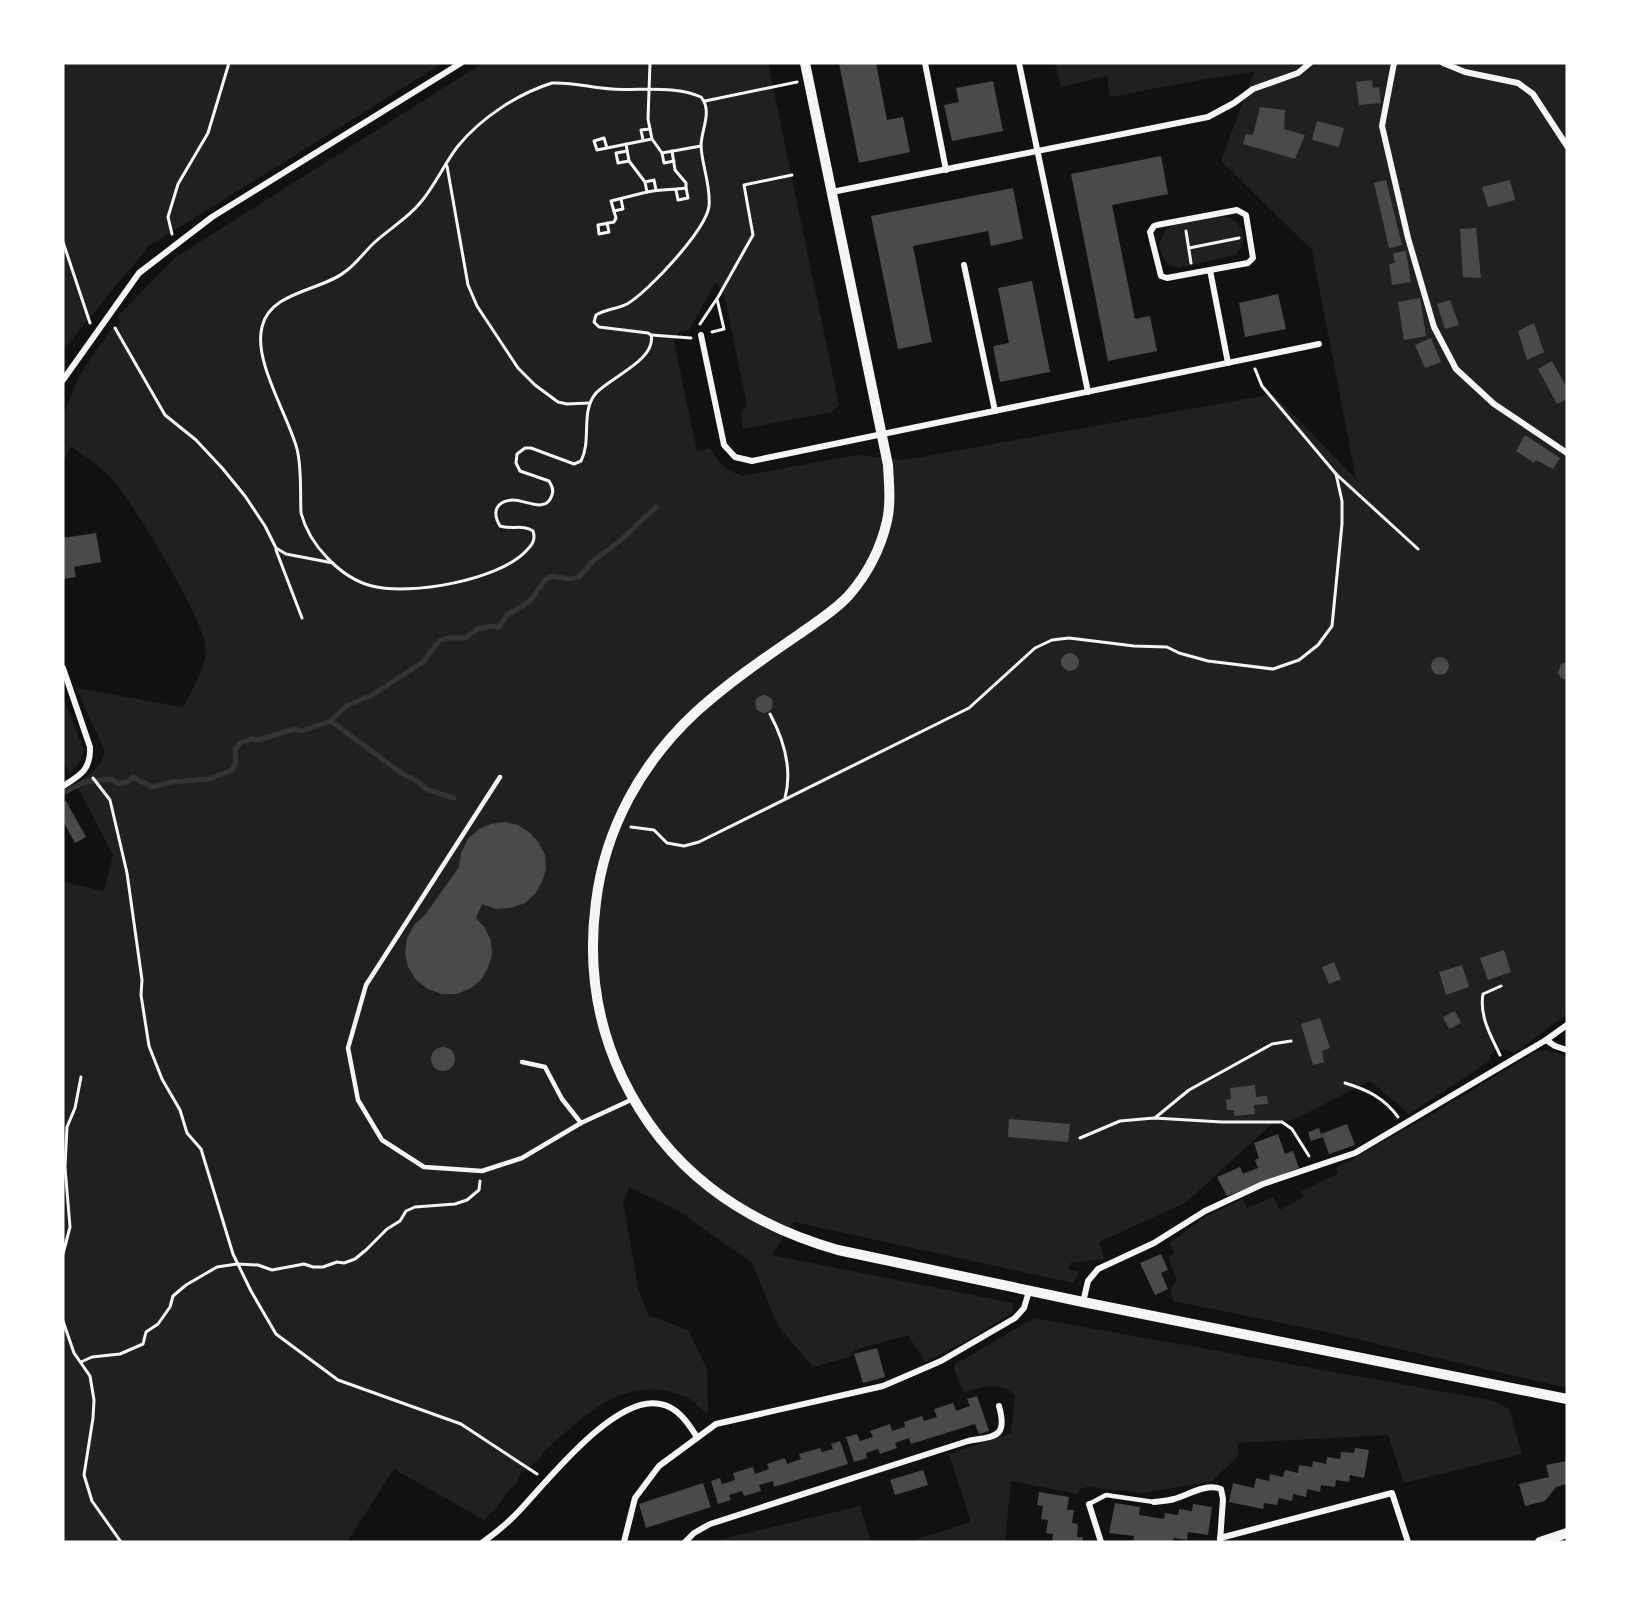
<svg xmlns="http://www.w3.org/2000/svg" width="1630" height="1605" font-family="'Varela Round',sans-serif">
<rect width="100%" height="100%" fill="#111"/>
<g fill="#202020">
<path d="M63,63H443L149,246L63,350Z"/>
<path d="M483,63H768L839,405L832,412L743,429L741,413L747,405L724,294L716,282L689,330L679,332L674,342L697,451L710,448C717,463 727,470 742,476L856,455L904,460L1273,394L1356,479L1312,250L1221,161L1254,72L1205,79L1110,97L1107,76L1061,87L1055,63H1567V1014L1514,1053L1505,1049L1494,1051L1488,1062L1409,1114L1370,1081L1295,1119L1271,1125L1185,1203L1099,1242L1105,1259L1070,1263L1069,1270L1079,1272L1073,1283L794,1222L772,1255L1013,1303L1012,1313L963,1343L925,1362L908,1335L855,1350L850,1357L813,1367L778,1326L752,1263L677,1210L629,1187L623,1202L638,1287L648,1315L688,1330L707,1369L708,1414C700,1409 695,1401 686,1397C624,1372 586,1415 543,1452L542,1457L521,1473L516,1484L506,1493L498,1506L484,1520L394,1469L347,1542H63V882L104,891L113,855L76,784C88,775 102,767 105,752L76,688L183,707C192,690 204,671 206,651C208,625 134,505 114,481C103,468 85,457 71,446L63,463V415L79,376L109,332L120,324L118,316L176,257Z"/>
<path d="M1223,216C1243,220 1251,241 1235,255L1179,268C1166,266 1161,256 1159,244L1165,231L1171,226Z"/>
<path d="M63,698L84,750L80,762L70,773L63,760Z"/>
<path d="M1545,1050L1567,1056V1388L1326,1332L1173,1301L1171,1288L1177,1281L1168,1257L1174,1254L1170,1243L1204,1217L1243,1199L1247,1208L1273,1197L1280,1210L1304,1197L1301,1191L1338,1174L1336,1168L1436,1112L1535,1052Z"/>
<path d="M1034,1318L1495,1401L1509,1409L1522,1454L1404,1483L1388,1435L1238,1443V1456L1212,1481L1144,1493L1087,1487L1080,1489L1077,1494L1011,1481L1005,1542H909L971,1522L949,1454L1011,1433L1015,1395C999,1381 984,1387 964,1392L956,1375L954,1365Z"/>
<path d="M860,1506L871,1542H710Z"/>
</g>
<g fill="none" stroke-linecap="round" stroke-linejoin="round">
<g stroke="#333" stroke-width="5">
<path d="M331,721L401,773L417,781L428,790L454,798"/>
<path d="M63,793L84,782L111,779L119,784L127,782L133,777L152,787L172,782L209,779L232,770L236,763L235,750L240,743L251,739L259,740L294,729L302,731L331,721L346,706L372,695L423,662L439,641L447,638H465L478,629L491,626L499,627L507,615L530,601L545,580L552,576L570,579L579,577L593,561L621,540L656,507"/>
</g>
</g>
<g fill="#4a4a4a">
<path d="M839,63H876L887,120L903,117L910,152L859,163Z"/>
<path d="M1372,80L1373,88L1379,87L1381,103L1359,105L1356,82Z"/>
<path d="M993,81L1003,131L952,141L944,105L959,102L956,88Z"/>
<path d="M1260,107L1285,110L1284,129L1305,135L1295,159L1243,144L1246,134L1253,135Z"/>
<path d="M1317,121L1344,128L1339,147L1312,140Z"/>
<path d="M1161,156L1168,194L1112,205L1135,319L1150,316L1157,351L1108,361L1071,174Z"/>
<path d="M1386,180L1402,245L1389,248L1374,183Z"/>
<path d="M1510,180L1515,200L1488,207L1482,187Z"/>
<path d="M1013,188L1023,239L991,246L988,231L913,246L932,342L898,349L871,216Z"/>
<path d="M1476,228L1481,278L1463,277L1460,229Z"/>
<path d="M1406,251L1411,282L1392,285L1389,264L1395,263L1393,253Z"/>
<path d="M1032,281L1050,372L1000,382L993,346L1009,343L998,288Z"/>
<path d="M1278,294L1286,329L1245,337L1239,303Z"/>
<path d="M1420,298L1426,336L1404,340L1398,302Z"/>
<path d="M1450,300L1459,325L1445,329L1437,304Z"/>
<path d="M1534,323L1544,352L1527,360L1518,331Z"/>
<path d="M1431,338L1441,362L1425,368L1415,345Z"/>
<path d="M1552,361L1567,388V399L1557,404L1538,369Z"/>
<path d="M1525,435L1560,458L1553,469L1536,460L1534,463L1516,451Z"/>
<path d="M96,533L101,562L74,567L76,577L63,579V538Z"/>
<circle cx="1070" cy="662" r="9"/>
<circle cx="1440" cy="666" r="9"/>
<path d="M1567,662V680L1561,678L1558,673L1561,664Z"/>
<circle cx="764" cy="704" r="9"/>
<path d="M66,801L86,837L75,843L63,821V802Z"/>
<path d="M505,822L518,825L530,833L539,843L545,855L546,869L542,882L535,894L525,903L511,908L496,909L482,904L476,918L485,928L491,941L492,955L488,968L481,980L471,988L457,994H442L428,989L416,980L408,967L405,953L407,938L414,925L425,915L459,867L461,853L468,839L479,829L491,824Z"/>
<path d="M1504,950L1511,972L1488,980L1480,958Z"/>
<path d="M1334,962L1341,979L1329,984L1322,967Z"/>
<path d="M1462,965L1469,987L1446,995L1439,972Z"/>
<path d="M1455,1011L1461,1023L1449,1029L1443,1017Z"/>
<path d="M1320,1018L1330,1048L1322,1051L1324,1062L1313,1065L1301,1024Z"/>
<circle cx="443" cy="1059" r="12"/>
<path d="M1255,1085L1256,1097L1267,1096L1268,1104L1254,1105L1255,1114L1234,1116V1110H1227L1226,1100L1231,1099L1230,1088Z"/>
<path d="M1009,1119L1070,1124L1068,1142L1008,1137Z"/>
<path d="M1347,1124L1355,1145L1329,1154L1323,1137L1311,1141L1308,1132L1319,1128L1321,1134Z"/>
<path d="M1278,1134L1285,1154L1293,1151L1299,1168L1227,1196L1217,1177L1240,1167L1243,1174L1258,1168L1255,1160L1259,1158L1254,1143Z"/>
<path d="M1161,1254L1168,1270L1161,1273L1168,1289L1155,1295L1140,1263Z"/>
<path d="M877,1348L885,1377L863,1383L854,1354Z"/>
<path d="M977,1396L989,1431L979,1434L975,1424L911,1444L909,1438L895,1443L897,1448L880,1454L878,1449L866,1453L867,1458L854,1462L846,1437L857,1434L860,1441L873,1437L870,1431L890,1424L892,1431L905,1427L904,1422L922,1416L924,1421L937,1417L934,1409L953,1403L956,1411L970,1406L967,1399Z"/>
<path d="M840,1441L848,1464L774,1487L773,1481L759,1485L761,1491L744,1496L742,1491L729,1495L731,1500L718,1504L711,1481L720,1478L722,1484L735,1480L733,1473L753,1467L755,1474L769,1469L767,1464L785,1458L787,1464L801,1459L799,1454L820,1448L822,1452L833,1449L831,1444Z"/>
<path d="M1355,1448L1369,1450L1364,1478L1350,1475L1349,1482L1336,1480L1335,1487L1321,1485L1320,1492L1307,1489L1306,1497L1293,1494L1292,1501L1279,1498L1277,1505L1264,1503L1263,1509L1229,1502L1233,1483L1254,1488L1256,1478L1269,1481L1270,1474L1283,1477L1285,1470L1298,1473L1299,1465L1312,1467L1313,1461L1326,1464L1327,1457L1340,1459L1341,1452L1354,1453Z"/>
<path d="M1566,1461L1567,1484L1556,1487L1545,1501L1525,1506L1519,1484L1549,1477L1546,1465Z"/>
<path d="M923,1470L928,1485L895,1495L890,1480Z"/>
<path d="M703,1483L711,1507L646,1528L639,1504Z"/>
<path d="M1039,1492L1069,1497L1067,1510H1074L1072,1523L1078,1524L1077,1537H1083L1082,1542H1052L1053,1534L1046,1533L1048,1520L1041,1519L1043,1506L1037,1505Z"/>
<path d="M1115,1503L1140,1507L1139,1515L1164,1519L1165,1513L1178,1515L1179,1509L1192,1511L1193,1504L1212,1507L1208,1535L1188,1532L1187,1540L1174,1538L1173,1542H1133L1134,1536L1109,1533Z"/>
</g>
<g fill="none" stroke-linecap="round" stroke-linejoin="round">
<g stroke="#f5f5f5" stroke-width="3">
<path d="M650,63L648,119L652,139L662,153L701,146"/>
<path d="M552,83C573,82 592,88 612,89C641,91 675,85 701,97C713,111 701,130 701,146C702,166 711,186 709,206C706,230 648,292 627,304C617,309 606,309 596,315L594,322L599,327L648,333L651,335C657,359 611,377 596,393C580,412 592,440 581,461L574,464L531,448H525L517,454L516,463L520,471L549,481C552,486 554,490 552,495C546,514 526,500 513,500C507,500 500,502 497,508C494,515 497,521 500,526C512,530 523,524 533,531C536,540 532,545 526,551C499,580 410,596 372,586C340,578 309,544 301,513C300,492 302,469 297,449C288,415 253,361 262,327C270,291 322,291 346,271C357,263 365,251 375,242C389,229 408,218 420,203C435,186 444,164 458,146C481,118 517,94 552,83Z"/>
<path d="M705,101L797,82"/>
<path d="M643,140L641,130L650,129"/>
<path d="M607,148L604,138L594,141L597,150L652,139"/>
<path d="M627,151L616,153L618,163L629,161"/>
<path d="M662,153L664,163L674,161"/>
<path d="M447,166L468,285L477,306L518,368L535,385L558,402L567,404L589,403"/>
<path d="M645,182L654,180L656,190"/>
<path d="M676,190L678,200L688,198L686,188"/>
<path d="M647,192C661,189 672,190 686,188V183L675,170L672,151"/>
<path d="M614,211L623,209L621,199"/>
<path d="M607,223L609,232L599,234L598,225L614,222L616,218L611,201L647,192L645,182L629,161L626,144"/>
<path d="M1186,231L1191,263"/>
<path d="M172,234L168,217L178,184L208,133L229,63"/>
<path d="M63,242L90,323"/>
<path d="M1189,248L1239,238"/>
<path d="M700,324L716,300"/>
<path d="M115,328L165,415L196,440L223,469L245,496L265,526L276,548L286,554L333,563"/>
<path d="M712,332L724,329L717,299L753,235L744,185L792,175"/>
<path d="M651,335L691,338"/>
<path d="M1255,369L1262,386L1336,474L1418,549"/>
<path d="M276,550L302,618"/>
<path d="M770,714C784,740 793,768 785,798"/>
<path d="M93,778L110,800L127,873L142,980L141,995L149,1046L162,1079L180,1110L187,1133L201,1149L233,1254L251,1291L276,1334L338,1380L461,1424L537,1474"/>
<path d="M631,827L654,830L667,843L684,846L699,842L969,708L1035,648L1052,640L1069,638L1134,646L1167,647L1179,653L1208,661L1273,669L1299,660L1318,645L1332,626L1342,524V501L1336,474"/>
<path d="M1500,1055C1491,1036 1479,1016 1483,994L1501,986"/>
<path d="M1345,1083C1368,1090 1384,1098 1398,1117"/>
<path d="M1156,1117L1189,1090L1272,1044L1291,1041"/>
<path d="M1080,1138L1120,1121L1154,1118L1222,1122H1282L1292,1129L1309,1156"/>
<path d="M63,1254L70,1227L65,1167L67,1127L75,1108L81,1077"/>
<path d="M63,1321L74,1353L90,1376L94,1400L93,1418L84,1475L92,1501L121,1542"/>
<path d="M81,1362L92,1357L120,1354L143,1344L146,1332L158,1324L170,1307L173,1296L186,1285L217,1267L237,1264L258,1265L272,1270L304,1264L313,1267H323L337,1262L344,1263L355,1259L366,1250L387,1229L400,1221L406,1211L415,1207L455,1204L467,1200L479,1190L480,1181"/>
</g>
<g stroke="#f5f5f5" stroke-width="4.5">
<path d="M500,777L366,985L348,1048L358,1100L382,1140L424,1167L482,1171L522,1158L581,1123L633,1099"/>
<path d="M522,1062L545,1067L562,1099L581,1123"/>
<path d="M1089,1504L1106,1495L1154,1502"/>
</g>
<g stroke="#f5f5f5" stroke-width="6">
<path d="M925,63L946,170"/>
<path d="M1019,63L1088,392"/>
<path d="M1394,63L1382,126L1408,238L1434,327L1456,369L1494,404L1567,453"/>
<path d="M1443,63L1465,72L1518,83L1533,94L1567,146"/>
<path d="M832,192L1208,117L1234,103L1253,89L1298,73L1310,63"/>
<path d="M964,265L995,411"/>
<path d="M1210,270L1167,278L1161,276L1150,232L1154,226L1157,225L1237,210L1246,215L1253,258L1248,263L1210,270L1228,363"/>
<path d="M701,335L724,445L735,457L752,461L1319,344"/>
<path d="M63,380L139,273L212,217L461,63"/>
<path d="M63,668L90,747C91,769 81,775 63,786"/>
<path d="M1546,1040L1555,1046L1567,1050"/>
<path d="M1083,1302L1088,1281L1098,1269L1154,1243L1205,1211L1263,1184L1355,1153L1546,1040L1567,1025"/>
<path d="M1154,1502C1160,1501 1167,1501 1174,1499C1189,1495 1205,1483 1221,1489L1223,1499L1220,1542"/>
<path d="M1089,1504L1101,1542"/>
<path d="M1220,1538L1392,1493L1408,1542"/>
<path d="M483,1542C497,1532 510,1521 521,1509C549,1479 616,1394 660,1404C678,1407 688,1423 697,1437"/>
<path d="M624,1542L635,1498L659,1466L716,1424L883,1386L941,1361L1015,1318L1024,1308L1029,1291"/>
<path d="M685,1542L694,1533L710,1524L968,1441C995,1436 1008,1438 999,1406"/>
</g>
<g stroke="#f5f5f5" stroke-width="10">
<path d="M805,63L888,465C889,484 891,503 887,521C881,547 868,573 850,594C836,610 816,622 798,635C763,659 728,683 696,712C642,762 605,828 596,902C588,962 596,1022 622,1077C666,1169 741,1222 838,1250L1083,1302L1567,1399"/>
<path d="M1540,1542L1567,1533"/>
</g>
</g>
<rect width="1630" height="1605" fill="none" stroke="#ffffff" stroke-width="129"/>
</svg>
